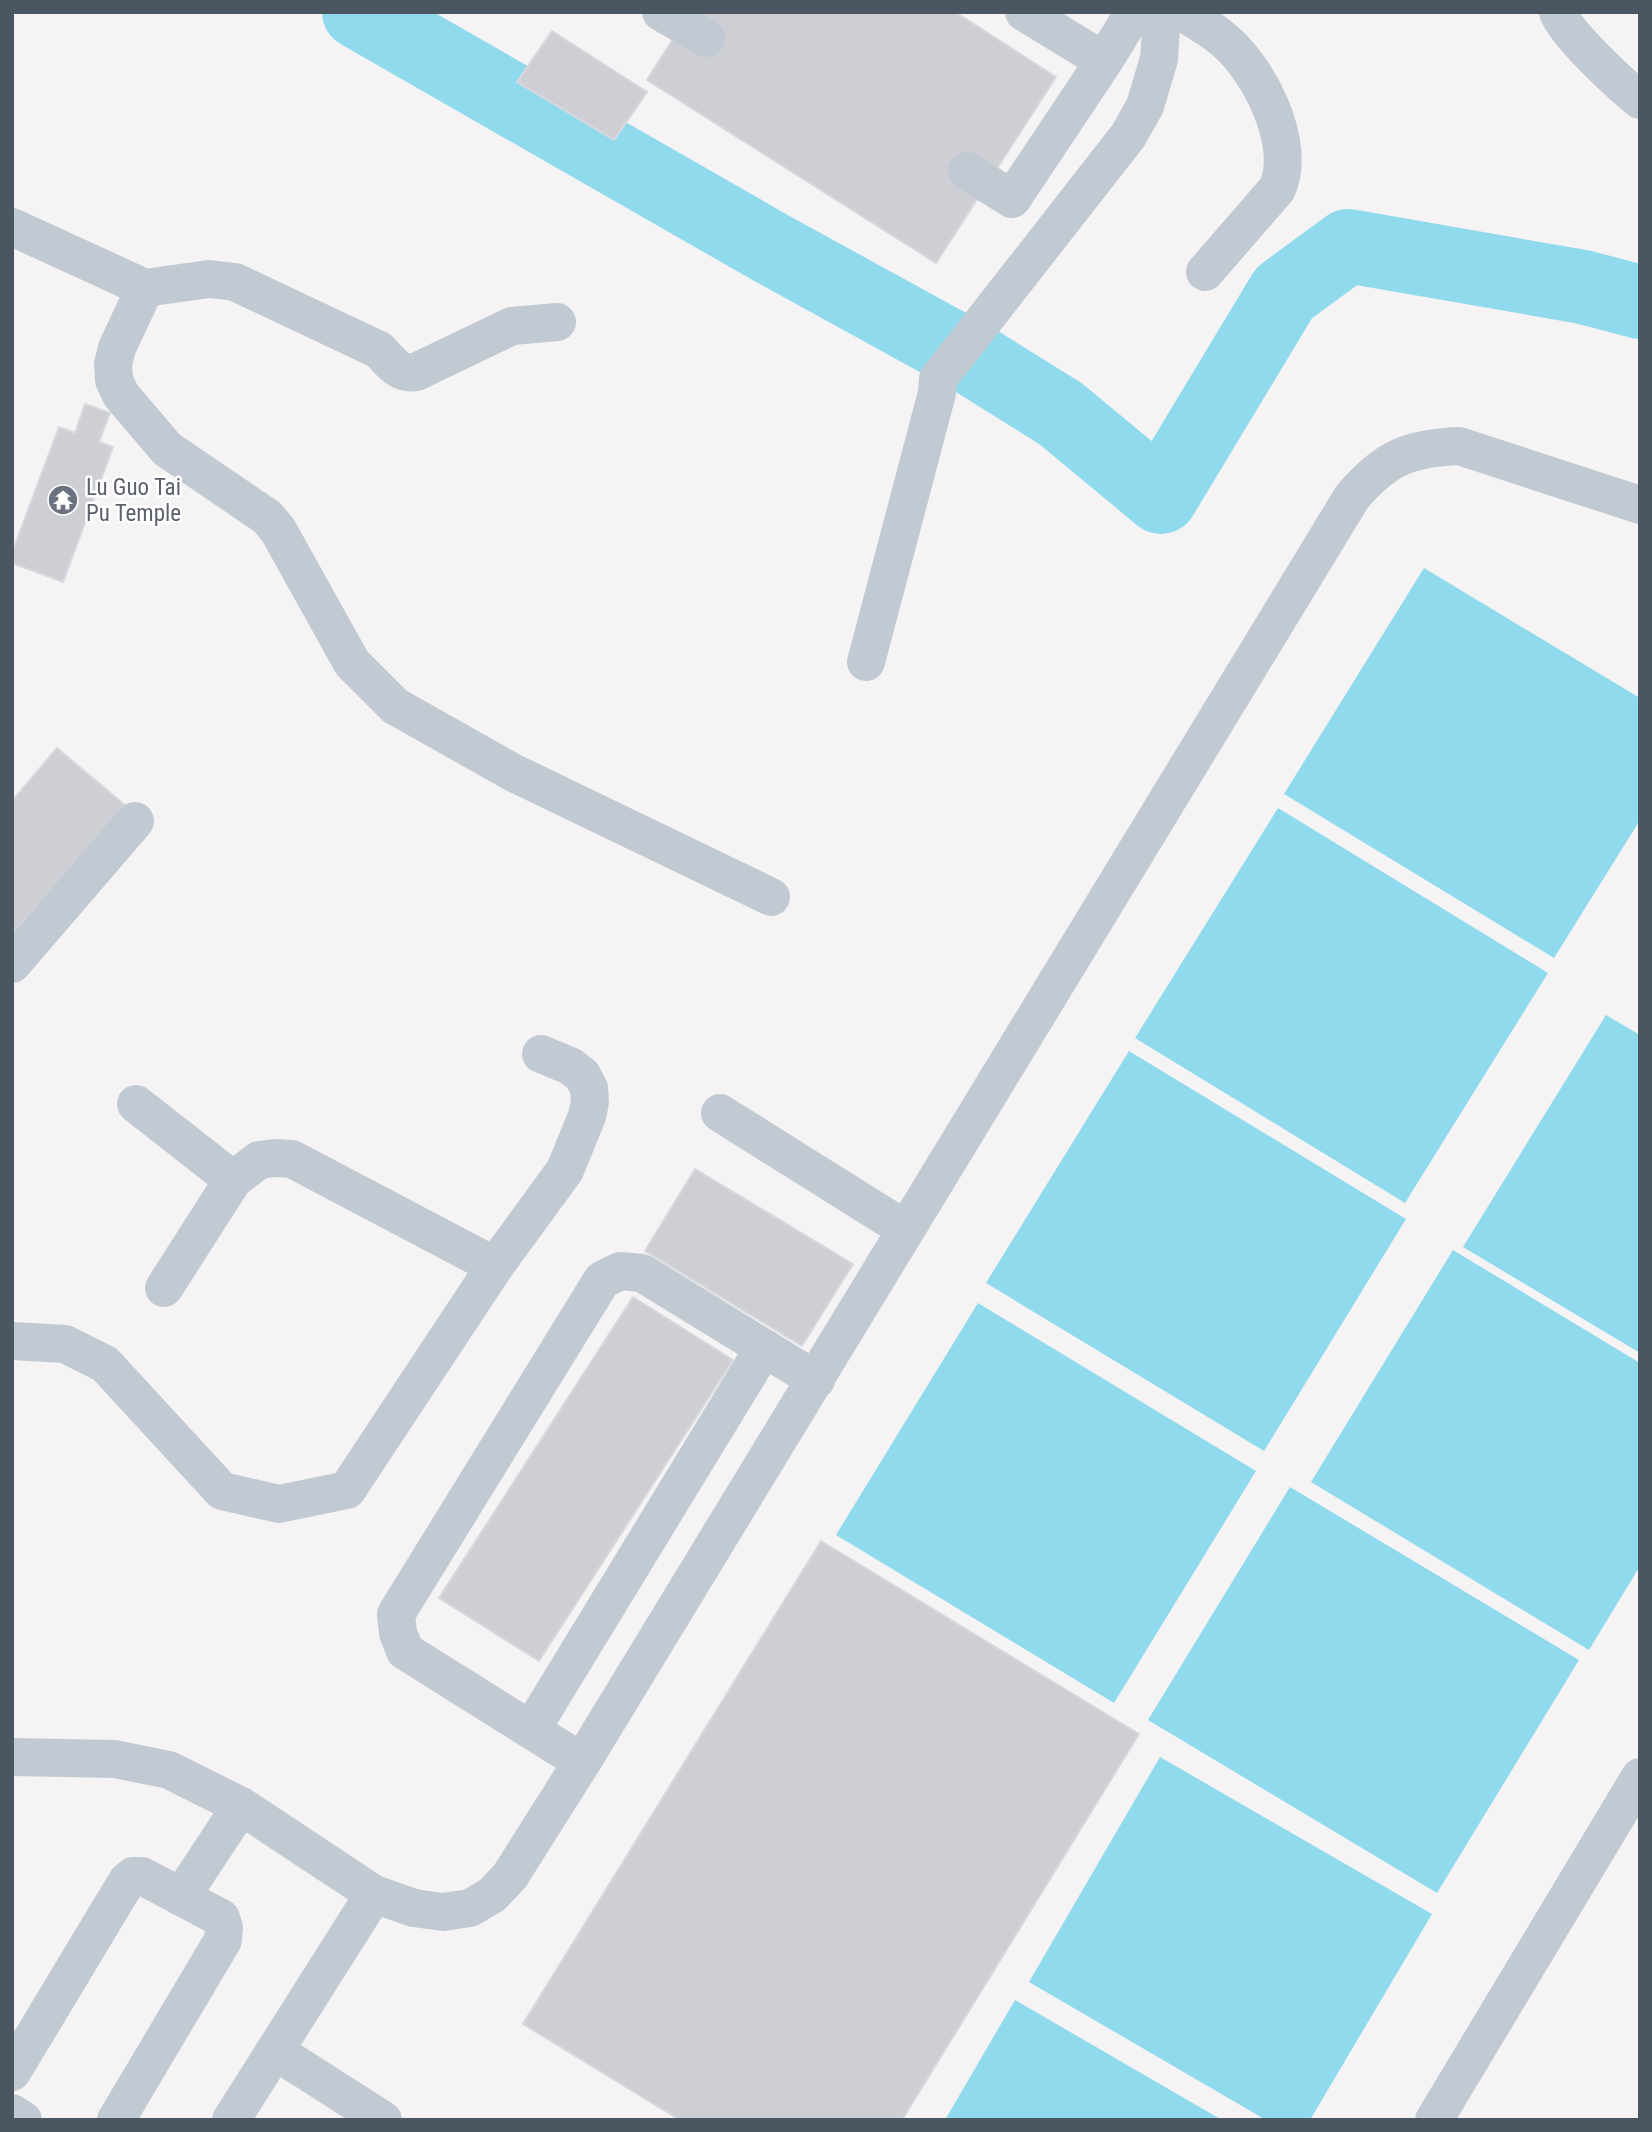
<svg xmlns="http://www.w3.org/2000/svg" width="1652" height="2132" font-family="'Roboto Condensed',sans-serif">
<rect width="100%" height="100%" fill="#f5f3f3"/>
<g fill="#90daee">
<path d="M1424,568L1640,698V820L1554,958L1284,794Z"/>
<path d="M1278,808L1548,973L1405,1203L1135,1038Z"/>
<path d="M1606,1015L1640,1035V1353L1463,1247Z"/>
<path d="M1129,1051L1406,1219L1264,1451L986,1283Z"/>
<path d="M1453,1250L1640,1363V1566L1589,1650L1311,1482Z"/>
<path d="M978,1303L1256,1471L1114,1703L836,1535Z"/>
<path d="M1290,1487L1579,1660L1437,1893L1148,1720Z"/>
<path d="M1160,1757L1432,1914L1310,2120H1266L1029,1982Z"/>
<path d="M1015,2000L1222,2120H945Z"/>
</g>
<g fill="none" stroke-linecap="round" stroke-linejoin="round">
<path stroke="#90daee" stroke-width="74" d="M359,12L771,248L973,359L1061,414L1161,497L1284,293L1348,246L1583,287L1640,302"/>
</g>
<g fill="#cdcfd5" stroke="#d7d9de" stroke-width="2">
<path d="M690,12H955L1056,77L936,263L647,80Z"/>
<path d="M552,31L647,92L614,140L517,82Z"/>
<path d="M85,404L110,413L99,442L113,447L63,582L12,563V553L59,427L75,433Z"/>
<path d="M57,748L126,806L12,935V801Z"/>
<path d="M695,1169L853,1264L802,1346L645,1251Z"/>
<path d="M633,1297L733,1360L539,1661L439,1598Z"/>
<path d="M821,1541L1139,1734L902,2120H680L523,2024Z"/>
</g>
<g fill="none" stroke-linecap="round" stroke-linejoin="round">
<g stroke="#c1cad2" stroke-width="38">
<path d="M661,12L706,38"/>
<path d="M1182,12C1195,20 1208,27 1219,36C1257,64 1298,143 1277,189L1205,272"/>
<path d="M1558,12C1566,34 1620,84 1640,100"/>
<path d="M1104,61L1134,12"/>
<path d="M967,171L1012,199L1104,61L1024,12"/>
<path d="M12,227L145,288L209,279L235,282L379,350C391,362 398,375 416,372L512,326L557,322"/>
<path d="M145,288L117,348L113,364L114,380L121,395L167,449L267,517L278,530L352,663L395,706L512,772L771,897"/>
<path d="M866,662L937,393L938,379L1128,136L1145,106L1159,59L1162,12"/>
<path d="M12,964L135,821"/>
<path d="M136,1104L233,1180"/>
<path d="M720,1113L905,1229"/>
<path d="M164,1288L233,1180L259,1160L275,1158L292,1159L495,1266"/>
<path d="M12,1341L65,1344L105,1364L222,1491L279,1504L347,1490L495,1266L565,1170L587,1116L590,1102L589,1088L582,1075L570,1066L541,1054"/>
<path d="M531,1730L764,1348"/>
<path d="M12,1757L115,1759L169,1770L241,1806L374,1894L414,1908L443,1912L470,1908L492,1895L510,1876L582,1762L1352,497C1385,458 1409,448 1459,446L1640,505"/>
<path d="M582,1762L405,1651L398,1633L396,1614L602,1280L620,1271L642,1273L816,1380"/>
<path d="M181,1897L241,1806"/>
<path d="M275,2051L383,2120"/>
<path d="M12,2072L127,1881L133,1876H142L221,1918L224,1928L223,1940L116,2120"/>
<path d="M12,2113L23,2120"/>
<path d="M231,2120L374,1894"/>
<path d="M1434,2120L1640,1777"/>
</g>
</g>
<defs>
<g id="temple-disc" transform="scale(1.575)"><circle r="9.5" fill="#6b7280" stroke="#fff"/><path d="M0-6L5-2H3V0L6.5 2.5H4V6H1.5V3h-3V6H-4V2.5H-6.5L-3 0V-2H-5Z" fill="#fff"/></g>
</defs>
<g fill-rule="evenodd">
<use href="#temple-disc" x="63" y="500"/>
</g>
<g text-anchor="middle" stroke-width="5" stroke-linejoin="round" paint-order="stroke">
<g font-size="23" fill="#5b616d" stroke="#fff" text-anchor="start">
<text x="86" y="495">Lu Guo Tai<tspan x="86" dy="26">Pu Temple</tspan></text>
</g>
</g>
<rect width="1652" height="2132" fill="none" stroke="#4a5661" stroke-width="28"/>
</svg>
